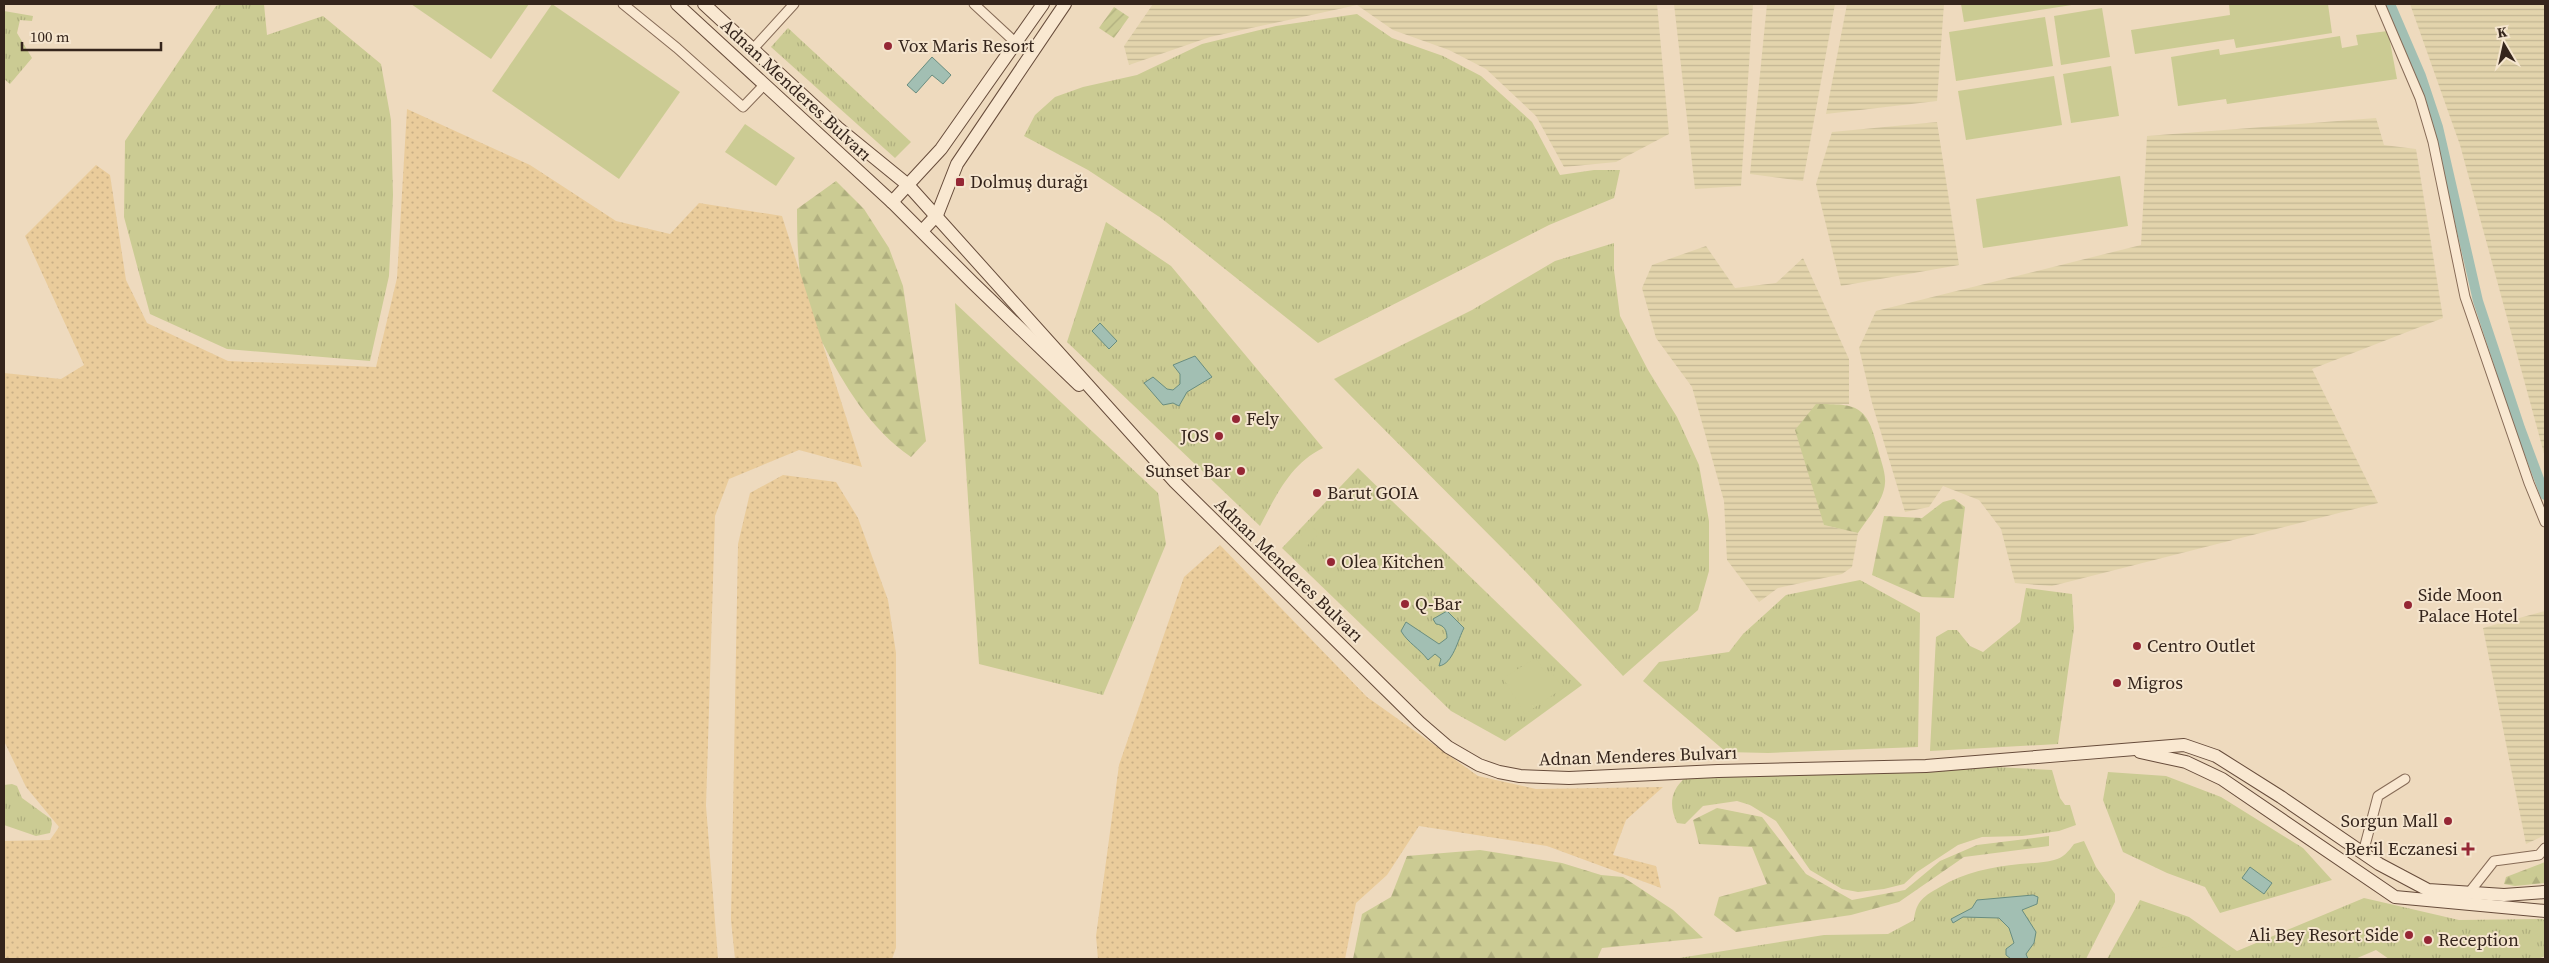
<svg xmlns="http://www.w3.org/2000/svg" width="2549" height="963" font-family="'Source Serif 4',serif">
<defs>
<pattern id="farmland-rules" width="6" height="5" patternUnits="userSpaceOnUse" patternTransform="scale(1.25)"><rect width="6" height="5" fill="#e3d4ac"/><path d="M0 2.5h6" fill="none" stroke="#c3b693"/></pattern>
<pattern id="grass-tufts" width="24" height="20" patternUnits="userSpaceOnUse" patternTransform="scale(1.25)"><rect width="24" height="20" fill="#cbcb93"/><path d="M3 7l-1-3M5 7V3M7 7l1-3M15 17l-1-3M17 17v-4M19 17l1-3" fill="none" stroke="#afae7e"/></pattern>
<pattern id="forest-firs" width="22" height="20" patternUnits="userSpaceOnUse" patternTransform="scale(1.25)"><rect width="22" height="20" fill="#cbcb93"/><path d="M5 1l3.5 6h-7zM16 11l3.5 6h-7z" fill="#afae7e"/></pattern>
<pattern id="sand-dots" width="8" height="8" patternUnits="userSpaceOnUse" patternTransform="scale(1.25)"><rect width="8" height="8" fill="#eacc9b"/><path d="M2 2h.1M6 6h.1" fill="none" stroke="#c9af85" stroke-width="1.8" stroke-linecap="round"/></pattern>
<pattern id="garden-furrows" width="10" height="10" patternUnits="userSpaceOnUse" patternTransform="scale(1.25)"><rect width="10" height="10" fill="#cbcb93"/><path d="M-1 1l2-2M0 10L10 0M9 11l2-2" fill="none" stroke="#afae7e"/></pattern>
</defs>
<rect width="100%" height="100%" fill="#eedabe"/>
<g fill="url(#farmland-rules)">
<path d="M1153,4H1657L1669,134L1616,162L1564,167L1536,116L1486,69L1449,50L1393,30L1357,5L1210,37L1129,65L1124,46Z"/>
<path d="M1674,4H1753L1741,186L1695,189Z"/>
<path d="M1767,4H1835L1803,181L1750,174Z"/>
<path d="M1847,4H1944L1937,101L1826,114Z"/>
<path d="M2410,4H2545V457L2460,145Z"/>
<path d="M2376,118L2384,145L2416,149L2443,318L2312,369L2378,503L2052,586L2015,583L2001,529L1979,500L1943,486L1929,507L1905,512L1872,403L1859,348L1876,311L2141,245L2147,136Z"/>
<path d="M1937,122L1959,265L1841,286L1816,184L1832,132Z"/>
<path d="M1706,246L1735,288L1776,283L1803,258L1849,359V404H1816L1824,525L1858,533L1852,567L1842,574L1778,588L1759,602L1727,560L1724,501L1692,387L1656,338L1642,288L1652,265Z"/>
<path d="M2545,611V835L2526,844L2483,628Z"/>
</g>
<g fill="url(#grass-tufts)">
<path d="M221,4H264L267,35L323,16L381,64L391,120L393,195L389,276L370,361L227,349L150,314L124,217L125,141L216,6Z"/>
<path d="M4,11L33,16L32,21L20,20L17,33L32,58L10,84L4,79Z"/>
<path d="M1357,14L1392,38L1443,56L1481,76L1532,122L1560,175L1594,170H1620L1614,198L1549,225L1318,343L1161,218L1088,170L1024,136L1035,115L1055,97L1083,87L1137,75L1202,44L1276,26Z"/>
<path d="M788,28L911,142L895,158L771,47Z"/>
<path d="M1106,222L1171,266L1323,448C1290,464 1276,496 1260,526L1067,342Z"/>
<path d="M1614,243V270L1620,316L1648,370L1677,417L1699,465L1709,521V571L1698,610L1623,676L1524,570L1334,379L1472,310L1555,261Z"/>
<path d="M955,303L1158,493L1166,544L1103,695L979,664Z"/>
<path d="M1358,468L1582,685L1505,741L1451,711L1282,548Z"/>
<path d="M1860,580L1920,613L1918,747L1768,753L1726,752L1643,681L1659,662L1729,652L1743,634L1786,595Z"/>
<path d="M2026,588L2072,594L2074,628L2058,744L1930,751L1936,637L1948,630H1957L1970,646L1983,652L2020,622Z"/>
<path d="M1996,767L2052,770L2060,798L2065,805H2070L2076,825L2059,831L2022,836L1982,837L1958,845L1917,872L1904,884L1884,889L1858,892L1842,889L1810,870L1776,821L1750,805L1737,801L1703,806L1685,824L1677,823C1669,806 1670,791 1685,778L1884,773Z"/>
<path d="M2108,772L2166,776L2221,797L2303,848L2332,880L2220,913L2205,887L2167,873L2123,852L2103,800Z"/>
<path d="M12,784L17,786L22,798L51,819L52,824L50,833L36,836L4,825V785Z"/>
<path d="M2084,841L2096,867L2115,894V902L2086,959H1673L1824,935L1888,934L1914,920C1916,901 1924,896 1940,887C1965,872 1991,867 2020,864C2031,863 2044,863 2054,860C2063,858 2069,851 2074,844Z"/>
<path d="M2364,898L2459,920L2543,919L2545,921V956L2538,959H2389L2376,950L2355,959H2107L2140,900L2189,917L2237,951Z"/>
</g>
<g fill="url(#forest-firs)">
<path d="M836,181L864,209L889,248L903,286L926,441L911,457C870,429 844,385 822,342C817,332 810,321 807,311C798,278 797,243 797,209Z"/>
<path d="M1816,404C1858,404 1867,405 1878,449C1880,459 1886,472 1885,483C1884,501 1867,519 1858,533L1824,525L1795,430Z"/>
<path d="M1954,499L1965,507L1954,598L1922,597L1872,575L1884,516L1922,518L1943,502Z"/>
<path d="M1717,808L1762,817L1806,874L1852,900L1905,890L1940,861L1977,845L2049,836V846L1964,857L1899,902L1851,915L1736,932L1714,915L1719,897L1767,884L1752,847L1699,844L1693,820Z"/>
<path d="M1480,850L1562,863L1601,875L1623,877L1673,910L1703,938L1602,948L1597,959H1353L1362,914L1391,897L1407,856Z"/>
<path d="M2545,862V883L2515,886L2504,884L2506,877Z"/>
</g>
<g fill="url(#sand-dots)">
<path d="M407,109L530,165L616,221L670,234L699,203L782,216L862,467L799,450L729,479L715,516L706,806L718,959H4V841L50,840L59,827L26,787L4,741V373L61,379L84,365L25,236L96,165L110,175L126,280L147,323L228,361L376,367L397,278Z"/>
<path d="M783,475L836,482L858,518L888,600L896,653V948L892,959H735L731,920L738,544L750,493Z"/>
<path d="M1220,545L1367,697L1478,776L1536,789L1663,787L1626,820L1613,855L1656,866L1661,888L1547,846L1419,826L1387,875L1356,903L1345,959H1098L1096,936L1119,765L1184,577Z"/>
</g>
<path fill="url(#garden-furrows)" d="M1114,7L1129,17L1114,38L1099,28Z"/>
<g fill="#cbcb93">
<path d="M411,4H529L491,59Z"/>
<path d="M552,4L680,92L619,179L492,91Z"/>
<path d="M1961,4H2078L1964,22Z"/>
<path d="M2229,4H2328L2332,33L2236,48L2234,39L2135,54L2131,30L2230,15Z"/>
<path d="M2102,8L2110,57L2061,65L2054,16Z"/>
<path d="M2045,17L2053,66L1956,81L1949,32Z"/>
<path d="M2388,31L2397,79L2227,104L2226,99L2178,106L2171,57L2219,49L2220,55L2340,36L2342,48L2358,45L2356,35Z"/>
<path d="M2111,66L2119,116L2071,123L2063,74Z"/>
<path d="M2054,76L2062,125L1966,140L1958,91Z"/>
<path d="M745,124L795,158L776,186L725,152Z"/>
<path d="M2120,176L2128,226L1983,248L1976,199Z"/>
<path d="M1310,525L1319,533L1305,548L1297,540Z"/>
<path d="M1536,658L1546,674L1551,671L1563,688L1525,714L1503,678Z"/>
<path d="M2182,945L2184,959H2132L2131,952Z"/>
</g>
<g fill="#a2bfb3" stroke="#698d80">
<path d="M932,57L951,75L943,84L932,75L916,93L907,85Z"/>
<path d="M1100,323L1117,341L1109,349L1092,331Z"/>
<path d="M1195,356L1212,377L1187,392L1179,406L1173,403L1163,405L1144,383L1153,377L1167,389L1173,390L1180,384V374L1173,365Z"/>
<path d="M1447,611L1464,628C1458,639 1453,664 1439,666L1441,659L1435,654L1428,660C1419,648 1408,643 1401,631L1406,622L1439,644L1447,638C1447,630 1444,625 1436,624L1433,619Z"/>
<path d="M2250,867L2272,883L2264,894L2242,878Z"/>
<path d="M2033,895L2038,897L2037,904L2022,910L2036,932L2034,943L2026,954L2028,959H2011L2006,955V949L2014,943L2009,928L1999,918L1963,917L1953,923L1951,919L1972,908L1977,900Z"/>
</g>
<g fill="none" stroke-linecap="round" stroke-linejoin="round">
<path stroke="#a2bfb3" stroke-width="10" d="M2390,4L2421,76L2438,127L2478,301L2520,428L2545,495"/>
<g stroke="#866b57" stroke-width="11">
<g id="street">
<path d="M623,4L677,48L743,107L764,85"/>
<path d="M974,4L1016,43"/>
<path d="M2380,4L2420,98L2433,142L2465,297L2529,483L2545,522"/>
<path d="M753,49L794,4"/>
<path d="M2363,853L2378,796L2405,779"/>
<path d="M2468,894L2494,861L2539,855L2545,848"/>
</g>
</g>
<g stroke="#674c3b" stroke-width="14">
<g id="secondary">
<path d="M677,4L892,202L973,283L1079,385"/>
<path d="M704,4L838,128L908,185L1175,482L1419,722L1448,747L1479,765L1499,772L1520,776L1569,778L1718,771L1926,766L2184,745L2216,756L2281,797L2379,864L2428,890L2504,895L2545,892"/>
<path d="M892,202L941,149L1043,4"/>
<path d="M922,231L937,215L957,164L1065,4"/>
<path d="M2140,752L2186,762L2222,779L2395,897L2545,911"/>
</g>
</g>
<use href="#street" stroke="#f9e8d1" stroke-width="9"/>
<use href="#secondary" stroke="#f9e8d1" stroke-width="12"/>
</g>
<g fill="#952735" stroke="#f5e5ce" stroke-width="2">
<circle cx="888" cy="46" r="5"/>
<rect x="955" y="177" width="10" height="10" rx="2.5"/>
<circle cx="1236" cy="419" r="5"/>
<circle cx="1219" cy="436" r="5"/>
<circle cx="1241" cy="471" r="5"/>
<circle cx="1317" cy="493" r="5"/>
<circle cx="1331" cy="562" r="5"/>
<circle cx="1405" cy="604" r="5"/>
<circle cx="2408" cy="605" r="5"/>
<circle cx="2137" cy="646" r="5"/>
<circle cx="2117" cy="683" r="5"/>
<circle cx="2448" cy="821" r="5"/>
<path d="M2465.5 841.5h5v5h5v5h-5v5h-5v-5h-5v-5h5z"/>
<circle cx="2409" cy="935" r="5"/>
<circle cx="2428" cy="940" r="5"/>
</g>
<g text-anchor="middle" stroke-width="4" stroke-linejoin="round" paint-order="stroke">
<g font-size="18" fill="#35251c" stroke="#f5e5ce" text-anchor="start">
<text x="898" y="52">Vox Maris Resort</text>
<text x="970" y="188">Dolmuş durağı</text>
<text x="1246" y="425">Fely</text>
<text x="1209" y="442" text-anchor="end">JOS</text>
<text x="1231" y="477" text-anchor="end">Sunset Bar</text>
<text x="1327" y="499">Barut GOIA</text>
<text x="1341" y="568">Olea Kitchen</text>
<text x="2418" y="601">Side Moon<tspan x="2418" dy="21">Palace Hotel</tspan></text>
<text x="1415" y="610">Q-Bar</text>
<text x="2147" y="652">Centro Outlet</text>
<text x="2127" y="689">Migros</text>
<text x="2438" y="827" text-anchor="end">Sorgun Mall</text>
<text x="2458" y="855" text-anchor="end">Beril Eczanesi</text>
<text x="2399" y="941" text-anchor="end">Ali Bey Resort Side</text>
<text x="2438" y="946">Reception</text>
</g>
<g font-size="18" fill="#35251c" stroke="#f5e5ce">
<text transform="translate(796 90) rotate(43)" y="6">Adnan Menderes Bulvarı</text>
<text transform="translate(1289 570) rotate(44)" y="6">Adnan Menderes Bulvarı</text>
<text transform="translate(1638 756) rotate(-2)" y="6">Adnan Menderes Bulvarı</text>
</g>
</g>
<rect width="2549" height="963" fill="none" stroke="#35251c" stroke-width="10"/>
<g transform="translate(2504 45) rotate(351)" stroke="#f5e5ce" stroke-width="4" paint-order="stroke">
<path d="M0-4L9 19L0 12L-9 19Z" fill="#35251c"/>
<text y="-8" font-size="14" font-weight="bold" text-anchor="middle" fill="#35251c">K</text>
</g>
<path d="M22 42v8h139v-8" fill="none" stroke="#35251c" stroke-width="2.5"/>
<text x="30" y="42" font-size="15" fill="#35251c" stroke="#f5e5ce" stroke-width="4" paint-order="stroke">100 m</text>
</svg>
